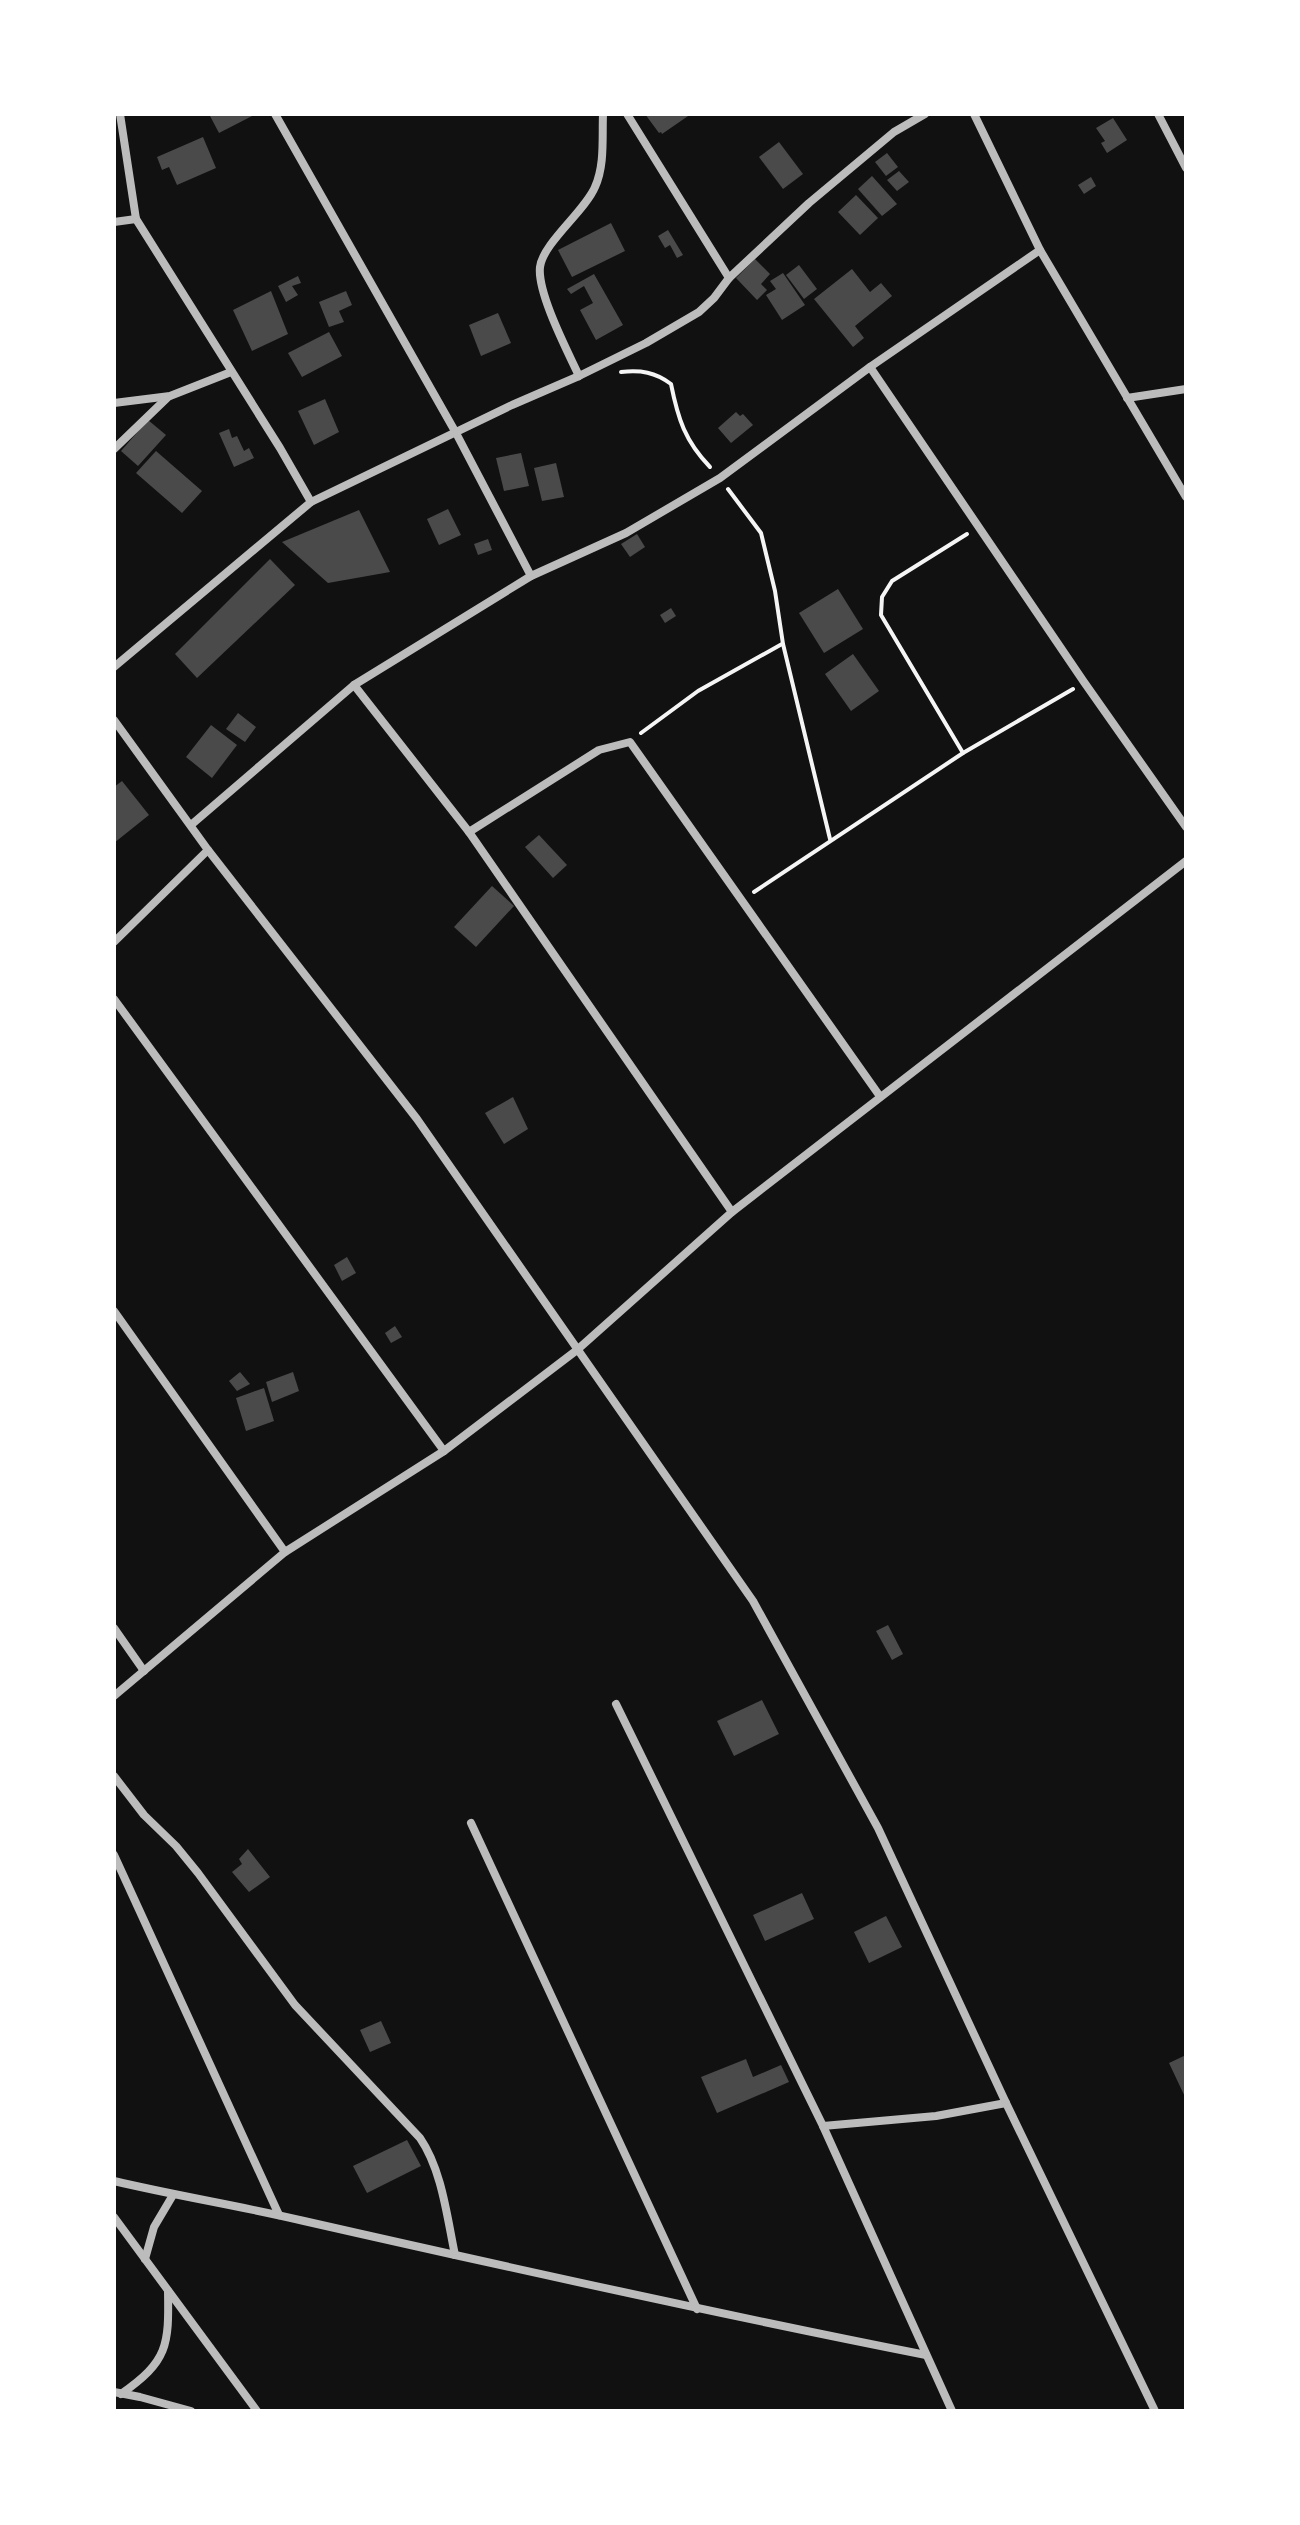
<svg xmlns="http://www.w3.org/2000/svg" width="1300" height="2525" font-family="Roboto,sans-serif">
<rect width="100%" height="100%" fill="#111"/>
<g fill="#4a4a4a">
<path d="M209,114H256L219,133Z"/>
<path d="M645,114H691L662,134L661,132L659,133Z"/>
<path d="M1113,118L1127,140L1107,153L1101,143L1105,141L1096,128Z"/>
<path d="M203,137L216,168L177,185L169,167L162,170L157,157Z"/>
<path d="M779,142L803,174L783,189L759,157Z"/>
<path d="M887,153L898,167L886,176L875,162Z"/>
<path d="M899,171L909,182L897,191L887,180Z"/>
<path d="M872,176L897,204L882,216L858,189Z"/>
<path d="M1091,177L1096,186L1084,194L1078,185Z"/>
<path d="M856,195L878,218L860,235L838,212Z"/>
<path d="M611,223L625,251L572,277L558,250Z"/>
<path d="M668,230L683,255L677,258L670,245L665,248L658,236Z"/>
<path d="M755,259L770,274L761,284L767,290L757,300L736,278Z"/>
<path d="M799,265L817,289L804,299L786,275Z"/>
<path d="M852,269L870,292L881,283L892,296L855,326L864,338L853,347L814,299Z"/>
<path d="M783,273L805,305L782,320L766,295L776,289L770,281Z"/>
<path d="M594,274L623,325L596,340L580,310L593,303L584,286L571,294L567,289Z"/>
<path d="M298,276L301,283L292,286L298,295L286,302L278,286Z"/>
<path d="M271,291L288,334L252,351L233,310Z"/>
<path d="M346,291L352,305L339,311L344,322L329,327L319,302Z"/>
<path d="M498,313L511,343L481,356L469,325Z"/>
<path d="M329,332L342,356L302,377L288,353Z"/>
<path d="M325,399L339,432L314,445L298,411Z"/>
<path d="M736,412L740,416L743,414L753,425L731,443L718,428Z"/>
<path d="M148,420L166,435L138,466L121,451Z"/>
<path d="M229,429L232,438L237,436L244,451L249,448L254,458L234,467L219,433Z"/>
<path d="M156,451L202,491L182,513L136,473Z"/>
<path d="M521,453L529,486L504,491L496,458Z"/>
<path d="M556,463L564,497L542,501L534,468Z"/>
<path d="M448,509L461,535L439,545L427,519Z"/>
<path d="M359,510L390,572L328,583L282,542Z"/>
<path d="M637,534L645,547L630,557L621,544Z"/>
<path d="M488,539L492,550L478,555L474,544Z"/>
<path d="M270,559L295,585L197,678L175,654Z"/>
<path d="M838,589L863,629L824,653L799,613Z"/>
<path d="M671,608L676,616L665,623L660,615Z"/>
<path d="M853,654L879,691L851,711L825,674Z"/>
<path d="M238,713L256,727L245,742L226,729Z"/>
<path d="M211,725L237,745L212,778L186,757Z"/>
<path d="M122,781L149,815L114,843V787Z"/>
<path d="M539,835L567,865L553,878L525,847Z"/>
<path d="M492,886L514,906L476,947L454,927Z"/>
<path d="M513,1097L528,1129L504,1144L485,1113Z"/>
<path d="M347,1257L356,1273L342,1281L334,1265Z"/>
<path d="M395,1326L402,1337L391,1343L385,1333Z"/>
<path d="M240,1372L250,1384L237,1391L229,1381Z"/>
<path d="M293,1372L299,1391L272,1402L266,1382Z"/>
<path d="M264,1388L274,1421L246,1431L236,1398Z"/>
<path d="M888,1625L903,1654L892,1660L876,1631Z"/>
<path d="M762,1700L779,1734L734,1756L717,1721Z"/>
<path d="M248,1849L270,1877L249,1892L232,1872L242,1864L239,1859Z"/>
<path d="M802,1893L814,1919L765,1941L753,1915Z"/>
<path d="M886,1916L902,1947L869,1963L854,1932Z"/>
<path d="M381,2021L391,2043L370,2052L360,2030Z"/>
<path d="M1186,2055V2099L1169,2063Z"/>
<path d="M746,2059L753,2077L781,2065L789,2082L717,2113L701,2077Z"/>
<path d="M407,2140L421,2166L367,2193L353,2166Z"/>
</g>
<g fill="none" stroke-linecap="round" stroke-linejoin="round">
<g stroke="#f5f5f5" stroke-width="4">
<path d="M621,372C641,370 655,372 671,384C678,419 685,441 710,467"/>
<path d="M728,489L761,533L775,591L783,644L830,839"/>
<path d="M641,733L698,691L782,644"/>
<path d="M963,753L881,615L882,597L892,581L967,534"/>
<path d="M754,892L963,753L1073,689"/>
</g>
<g stroke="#bcbcbc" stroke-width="8">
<path d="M120,114L136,219L280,448L311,502"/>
<path d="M275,114L456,433L531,576"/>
<path d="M627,114L729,278"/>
<path d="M974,114L1040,250L1186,497"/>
<path d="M1158,114L1186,168"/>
<path d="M114,222L136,219"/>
<path d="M870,367L1084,682L1186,827"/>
<path d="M579,376C568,352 537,293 540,267C543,243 585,211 595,187C605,165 602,138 603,114"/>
<path d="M1127,398L1186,389"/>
<path d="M114,403L170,396L231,372"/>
<path d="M114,449L168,397"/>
<path d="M114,667L311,502L512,405L579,376L646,343L699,312L714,298L729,278L809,203L894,132L925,114"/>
<path d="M354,685L469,832L732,1212"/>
<path d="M114,720L208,850L417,1119L753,1601L878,1828L1006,2103L1155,2411"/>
<path d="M191,825L354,685L531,576L626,533L720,478L870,367L1040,250"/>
<path d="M469,832L599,750L630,742L879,1095"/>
<path d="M114,942L208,850"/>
<path d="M114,999L444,1451"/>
<path d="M114,1311L285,1552"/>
<path d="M114,1628L144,1671"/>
<path d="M114,1696L285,1552L444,1451L577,1350L732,1212L1186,861"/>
<path d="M616,1704L823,2126L952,2411"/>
<path d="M114,1776L144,1815L176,1846L198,1873L295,2005L420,2138C442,2170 447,2217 455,2255"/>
<path d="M471,1823L697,2309"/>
<path d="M114,1855L279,2215"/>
<path d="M823,2126L936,2116L1006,2103"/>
<path d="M114,2181C177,2196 241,2206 304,2221C511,2268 718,2314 926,2355"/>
<path d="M114,2217L257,2411"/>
<path d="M145,2259L154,2227L173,2195"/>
<path d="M114,2392L140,2397L191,2411"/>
<path d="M121,2394C168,2361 169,2346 168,2291"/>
</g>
</g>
<rect width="1300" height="2525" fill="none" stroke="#ffffff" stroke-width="232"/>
</svg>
